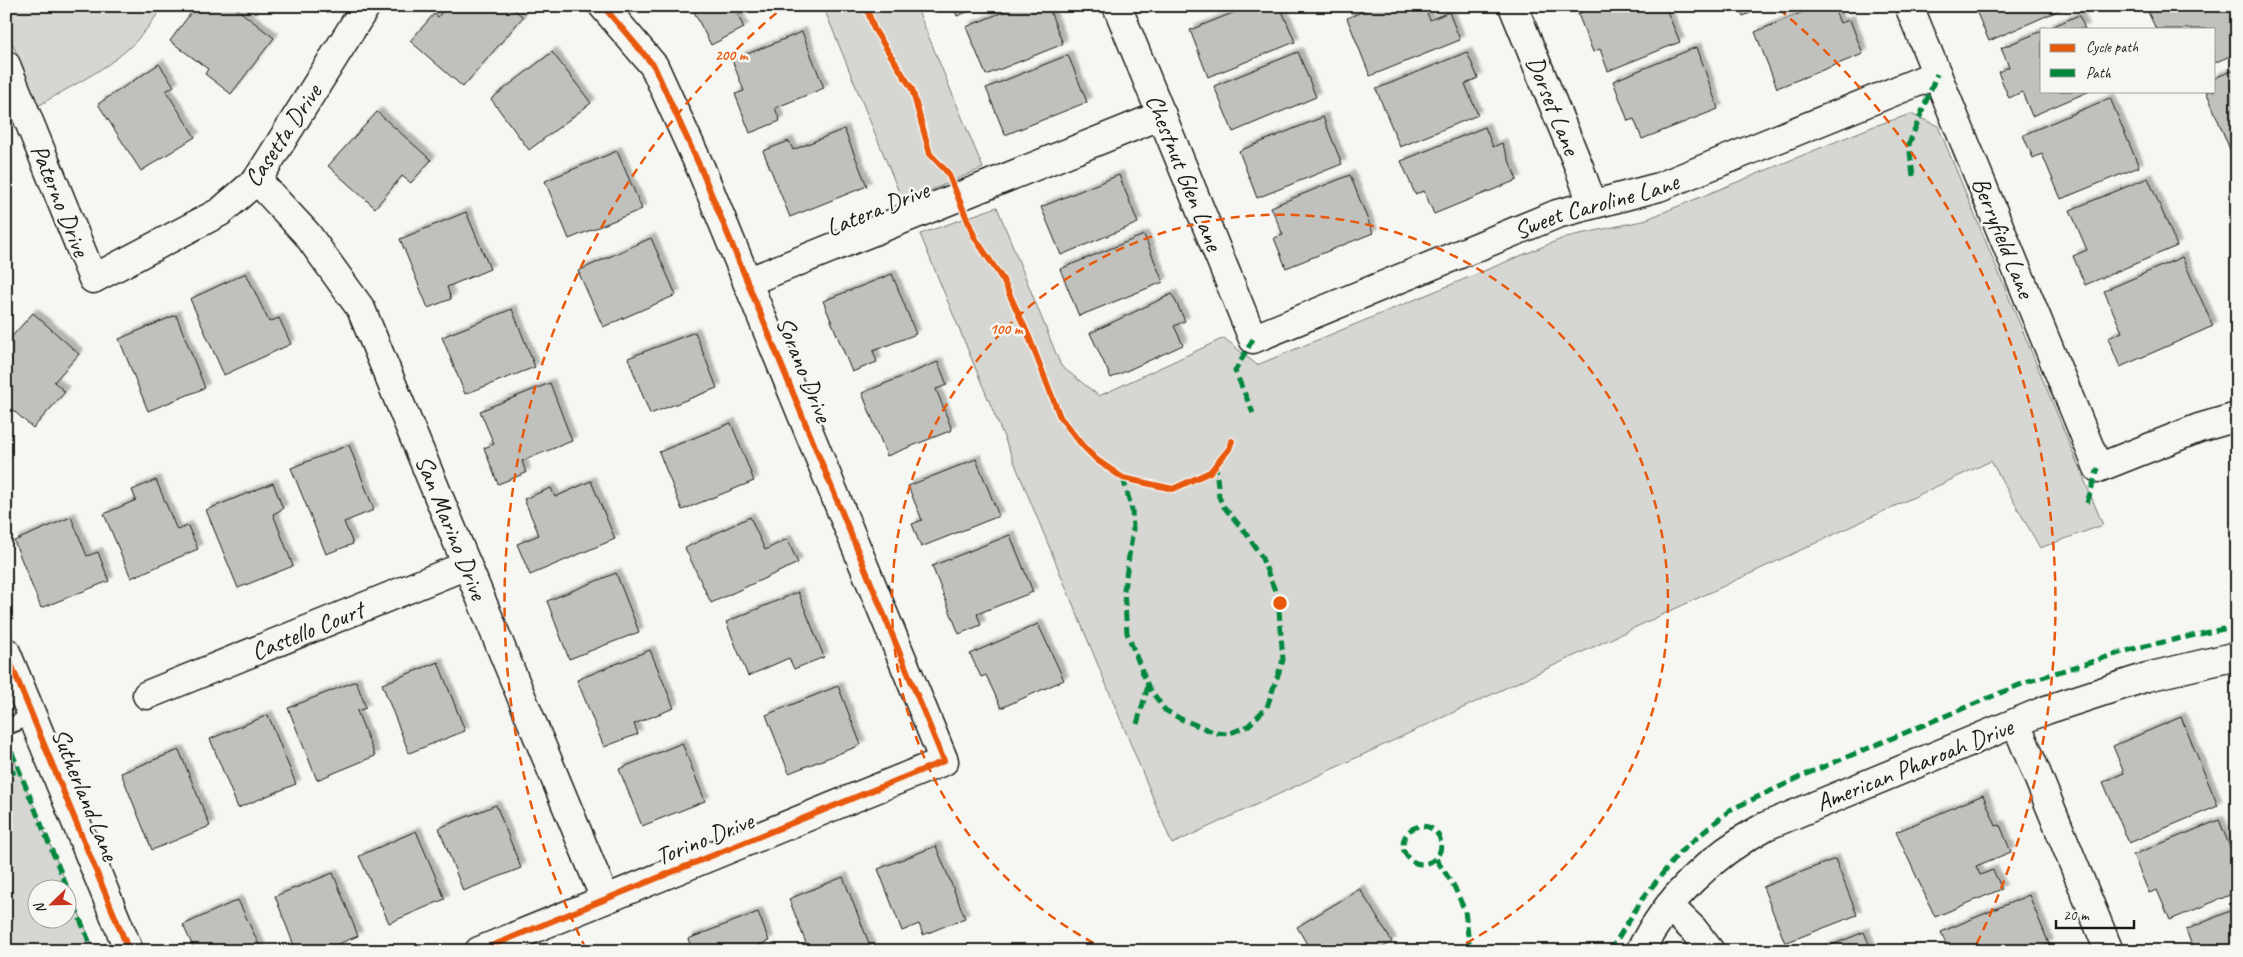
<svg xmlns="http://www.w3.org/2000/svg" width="2243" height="957" font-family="Caveat,sans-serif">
<defs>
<filter id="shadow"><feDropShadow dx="4.5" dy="-4.5" stdDeviation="1" flood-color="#0004"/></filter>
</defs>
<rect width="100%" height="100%" fill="#f6f6f2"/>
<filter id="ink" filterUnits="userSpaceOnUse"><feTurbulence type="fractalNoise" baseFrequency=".02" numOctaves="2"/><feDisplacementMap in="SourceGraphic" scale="10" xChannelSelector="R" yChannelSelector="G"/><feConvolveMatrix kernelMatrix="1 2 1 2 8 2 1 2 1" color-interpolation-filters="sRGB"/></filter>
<g filter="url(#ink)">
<g fill="#d6d6d2" stroke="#797977" fill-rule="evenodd">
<path d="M6,6H163C153,21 142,36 129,48C104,71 67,88 38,106L6,28Z"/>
<path d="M823,6H916L983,168L903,202Z"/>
<path d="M1911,114L1938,126L2103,525L2040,548L1991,461L1172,844L920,234L997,207L1061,366L1099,396L1224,338L1257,365L1566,237L1642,221L1874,126Z"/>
<path d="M6,740L95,951H6ZM38,890H68V920H38Z"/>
</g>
<g fill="#c0c0bd" stroke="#1c1c1c" filter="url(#shadow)">
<path d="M196,6H233L274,38L231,94L205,74L208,69L170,41Z"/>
<path d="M447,6H510L523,17L463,87L410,41L434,14L438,17Z"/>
<path d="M691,6H755L738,15L744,28L711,45Z"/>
<path d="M953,6H982L957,16Z"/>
<path d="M1018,6H1048L1063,44L986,75L966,27Z"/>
<path d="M1182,6H1198L1184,12Z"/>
<path d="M1250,6H1280L1295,42L1208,77L1190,30Z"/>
<path d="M1376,6H1424L1430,20L1449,12L1460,40L1370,76L1347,18Z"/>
<path d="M1596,6H1671L1666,9L1680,42L1608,71L1600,49L1593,52L1578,14Z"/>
<path d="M1739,6H1767L1743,16Z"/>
<path d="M1817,6H1833L1840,23L1850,20L1863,54L1777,88L1755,32Z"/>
<path d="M1974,6H2069L1989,41Z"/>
<path d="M2162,6H2237V53L2214,63V29H2156L2148,12Z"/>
<path d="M2079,15L2085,29H2047Z"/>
<path d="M2042,31V91H2090L2032,116L2022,92L2009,98L1998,72L2009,67L2001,48Z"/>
<path d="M802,32L824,88L775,108L780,121L750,133L735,94L744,91L732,60Z"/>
<path d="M1697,47L1718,109L1642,139L1634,119L1628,121L1613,81Z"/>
<path d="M552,52L591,103L529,150L491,99Z"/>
<path d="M1298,52L1316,97L1233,132L1214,86Z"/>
<path d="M1467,52L1478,78L1465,84L1478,115L1400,147L1376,89Z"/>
<path d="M1068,55L1087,102L1005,135L986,88Z"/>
<path d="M159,64L174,86L166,91L195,137L141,171L98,104Z"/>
<path d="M2237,69V150L2231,152L2206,91H2214V78Z"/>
<path d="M2110,98L2139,167L2061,199L2042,154L2033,158L2023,135Z"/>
<path d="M377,112L431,160L411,183L402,176L375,208L328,166Z"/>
<path d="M1323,117L1342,164L1257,198L1239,151Z"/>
<path d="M1485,127L1493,147L1502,143L1517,180L1434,214L1424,191L1415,194L1401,161Z"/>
<path d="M844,129L867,186L790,217L763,151L789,141L793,150Z"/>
<path d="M617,151L642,209L569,239L545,181Z"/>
<path d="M1119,175L1138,223L1061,255L1041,207Z"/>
<path d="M1350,175L1373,233L1286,268L1274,238L1283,235L1271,207Z"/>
<path d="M2148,178L2177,246L2085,285L2073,256L2087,250L2070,210Z"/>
<path d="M466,212L490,269L447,287L451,299L428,308L400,239Z"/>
<path d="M1144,235L1163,282L1079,316L1060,269Z"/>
<path d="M651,238L676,295L603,327L578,271Z"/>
<path d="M2182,257L2213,326L2120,367L2108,338L2122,332L2104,291Z"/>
<path d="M246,273L269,322L279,318L291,344L224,375L190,299Z"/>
<path d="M892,274L916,334L873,351L877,362L852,372L823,301Z"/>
<path d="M1172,294L1185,321L1174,326L1183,345L1111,378L1090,333Z"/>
<path d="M512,309L535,367L465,394L442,337Z"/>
<path d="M33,313L79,354L54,382L65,392L33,428L6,404V343Z"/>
<path d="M176,315L205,388L148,411L119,339Z"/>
<path d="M695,332L717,388L650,414L628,358Z"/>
<path d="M938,362L947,385L936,389L952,430L887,456L862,393Z"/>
<path d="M550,383L572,441L522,461L526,473L498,484L484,448L494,444L480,411Z"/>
<path d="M731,423L754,481L682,510L659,452Z"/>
<path d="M349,445L374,510L344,522L353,544L326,554L291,468Z"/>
<path d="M976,459L999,516L921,547L912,524L922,520L908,486Z"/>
<path d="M156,480L177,530L188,526L198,549L131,578L104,514L136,500L132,490Z"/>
<path d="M591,481L615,539L530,575L517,544L539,535L524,499L551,488L555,497Z"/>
<path d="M273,483L283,509L273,514L293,566L238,588L206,510Z"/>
<path d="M71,517L87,556L98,552L109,581L41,608L14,541Z"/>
<path d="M750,517L765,550L787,539L798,563L711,603L685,548Z"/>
<path d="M1010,535L1033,592L977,614L981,625L959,634L932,566Z"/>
<path d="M616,573L639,632L569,659L547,601Z"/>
<path d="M798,592L824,657L794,669L789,658L748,676L726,622Z"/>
<path d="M1038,624L1064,680L1001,708L986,675L981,677L970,654Z"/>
<path d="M650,650L674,708L634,724L638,734L604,747L577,680Z"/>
<path d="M438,662L465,731L409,753L382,684Z"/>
<path d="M356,681L366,708L357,711L375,756L317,780L288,708Z"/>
<path d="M838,686L861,745L789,773L766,715Z"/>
<path d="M268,715L296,784L238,808L210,739Z"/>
<path d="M2181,717L2218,806L2129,843L2103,782L2124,773L2113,746Z"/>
<path d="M682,743L705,801L642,826L619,769Z"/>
<path d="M179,750L210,826L152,850L121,773Z"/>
<path d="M1983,795L1996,826L2000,825L2011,852L1976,866L1980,875L1993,870L2002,889L1935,917L1896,832Z"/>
<path d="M496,805L521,868L463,891L439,828Z"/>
<path d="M2219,820L2237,864V892L2170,920L2157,890L2149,893L2133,855Z"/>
<path d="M416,831L445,899L389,923L359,856Z"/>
<path d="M936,846L965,918L923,935L919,924L902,931L878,869Z"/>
<path d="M1835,859L1857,915L1785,943L1763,887Z"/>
<path d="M333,873L358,936L321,951H296L275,896Z"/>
<path d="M843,877L872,951H809L789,899Z"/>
<path d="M1360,889L1392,942L1377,951H1311L1297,927Z"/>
<path d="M2029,895L2049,944L2039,948L2040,951H1949L1941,932Z"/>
<path d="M238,900L262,951H195L183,925Z"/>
<path d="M2237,908V951H2194L2186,930Z"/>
<path d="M758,912L769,941L758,945L760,951H693L688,939Z"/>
<path d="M1864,932L1872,951H1817Z"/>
</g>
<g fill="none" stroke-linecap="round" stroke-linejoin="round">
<g stroke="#1c1c1c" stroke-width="19">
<path id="lane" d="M6,727L33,716"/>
</g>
<g stroke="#1c1c1c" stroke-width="31">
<g id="street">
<path id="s1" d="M1117,6L1253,339L1557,214L1659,187L1937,74"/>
<path d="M1513,6L1579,167L1592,204"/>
<path d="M1909,6L2098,468L2199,428L2237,417"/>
<path d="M6,65L93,279L220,212L257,180L366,6"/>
<path d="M257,180L307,234L361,309L605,899"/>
<path d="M747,282L1162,115"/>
<path d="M147,695L467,565"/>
<path d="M2016,723L2109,951"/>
<path d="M1669,906L1693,929L1710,951"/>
<path d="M479,951L944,761L701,169L654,66L603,6"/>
<path d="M1640,951C1668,897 1712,855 1766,826L2046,710L2147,677L2237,656"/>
</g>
</g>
<g stroke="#1c1c1c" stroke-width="31">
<path id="secondary" d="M6,652L129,951"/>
</g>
<use href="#lane" stroke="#f6f6f2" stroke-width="15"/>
<use href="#street" stroke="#f6f6f2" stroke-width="28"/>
<use href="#secondary" stroke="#f6f6f2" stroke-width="28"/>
<g stroke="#00873e" stroke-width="5" stroke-dasharray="10 5" stroke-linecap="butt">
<path d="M1913,176L1909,144L1937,74"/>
<path d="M1253,339L1235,371L1253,413"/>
<path d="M1123,478L1132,510L1133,529L1124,590L1127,633L1148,686L1165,710L1181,719L1216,733L1228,734L1248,726L1267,707L1283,660L1278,598L1261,556L1246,533L1224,507L1219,497L1216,466"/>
<path d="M2087,503L2098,468"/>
<path d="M1137,724L1148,686"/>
<path d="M6,738L93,951"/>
<path d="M6,775L20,770"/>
<circle cx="1422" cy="845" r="19"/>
<path d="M1436,859L1454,886L1465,911L1470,951"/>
<path d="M1610,951L1643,898L1679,853L1730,810L1811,772L2029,681L2136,648L2237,626"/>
</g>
<g stroke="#f6f6f2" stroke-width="9">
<g id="cycleway">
<path d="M866,6L874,29L912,89L930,154L948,173L975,238L1003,280L1029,337L1060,417L1082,445L1097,460L1123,478L1173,489L1210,472L1229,449L1232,441"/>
<path d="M6,652L129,951"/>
<path d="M479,951L944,761L701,169L654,66L603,6"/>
</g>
</g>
<use href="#cycleway" stroke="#e8590c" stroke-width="6"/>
</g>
</g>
<g fill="none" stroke="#e8590c" stroke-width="2.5" stroke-dasharray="9 6">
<path d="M1107 950A388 388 0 1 1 1453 950"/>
<path d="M586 949A776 776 0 0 1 781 9M1779 9A776 776 0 0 1 1974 949"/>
</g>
<g text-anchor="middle" stroke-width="5" stroke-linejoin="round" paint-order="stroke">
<g font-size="25" fill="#1c1c1c" stroke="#f6f6f2">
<text transform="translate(1554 105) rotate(68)" y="9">Dorset Lane</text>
<text transform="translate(282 135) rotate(-56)" y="9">Casetta Drive</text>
<text transform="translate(1185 172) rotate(68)" y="9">Chestnut Glen Lane</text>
<text transform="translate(61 200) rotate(68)" y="9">Paterno Drive</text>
<text dy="9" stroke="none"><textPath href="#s1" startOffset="728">Sweet Caroline Lane</textPath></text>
<text transform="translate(877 208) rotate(-22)" y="9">Latera Drive</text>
<text transform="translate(2004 237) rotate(68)" y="9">Berryfield Lane</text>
<text transform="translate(805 369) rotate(68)" y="9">Sorano Drive</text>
<text transform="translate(452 527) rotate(68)" y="9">San Marino Drive</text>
<text transform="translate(307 630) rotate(-22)" y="9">Castello Court</text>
<text transform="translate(1914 764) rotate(-22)" y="9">American Pharoah Drive</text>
<text transform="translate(86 794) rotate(68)" y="9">Sutherland Lane</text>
<text transform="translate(704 838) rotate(-22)" y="9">Torino Drive</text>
</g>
</g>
<circle cx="1280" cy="603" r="8" fill="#e8590c" stroke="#f6f6f2" stroke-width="2.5"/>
<g font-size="15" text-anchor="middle" font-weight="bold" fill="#e8590c" stroke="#f6f6f2" stroke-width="5" stroke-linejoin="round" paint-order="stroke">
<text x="731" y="60">200 m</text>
<text x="1006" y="334">100 m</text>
</g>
<rect width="2243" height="957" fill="none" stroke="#f6f6f2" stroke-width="25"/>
<rect x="12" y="12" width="2218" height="932" fill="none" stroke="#1c1c1c" stroke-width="2" filter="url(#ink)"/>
<rect x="2040" y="28" width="175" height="65" fill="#f6f6f2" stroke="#9f9f9c"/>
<rect x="2050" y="44" width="25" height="8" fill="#e8590c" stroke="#9f9f9c"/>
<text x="2086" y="52" font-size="15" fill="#1c1c1c">Cycle path</text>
<rect x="2050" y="69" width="25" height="8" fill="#00873e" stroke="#9f9f9c"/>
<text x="2086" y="78" font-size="15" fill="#1c1c1c">Path</text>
<g transform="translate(52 904) rotate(247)"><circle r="24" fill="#f6f6f2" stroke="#9f9f9c"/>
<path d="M0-4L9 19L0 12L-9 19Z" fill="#c8321e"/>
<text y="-8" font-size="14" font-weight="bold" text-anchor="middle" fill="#1c1c1c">N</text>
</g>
<path d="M2056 920v8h78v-8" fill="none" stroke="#1c1c1c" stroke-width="2.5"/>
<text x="2063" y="920" font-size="15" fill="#1c1c1c" stroke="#f6f6f2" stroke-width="4" paint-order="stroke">20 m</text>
</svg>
